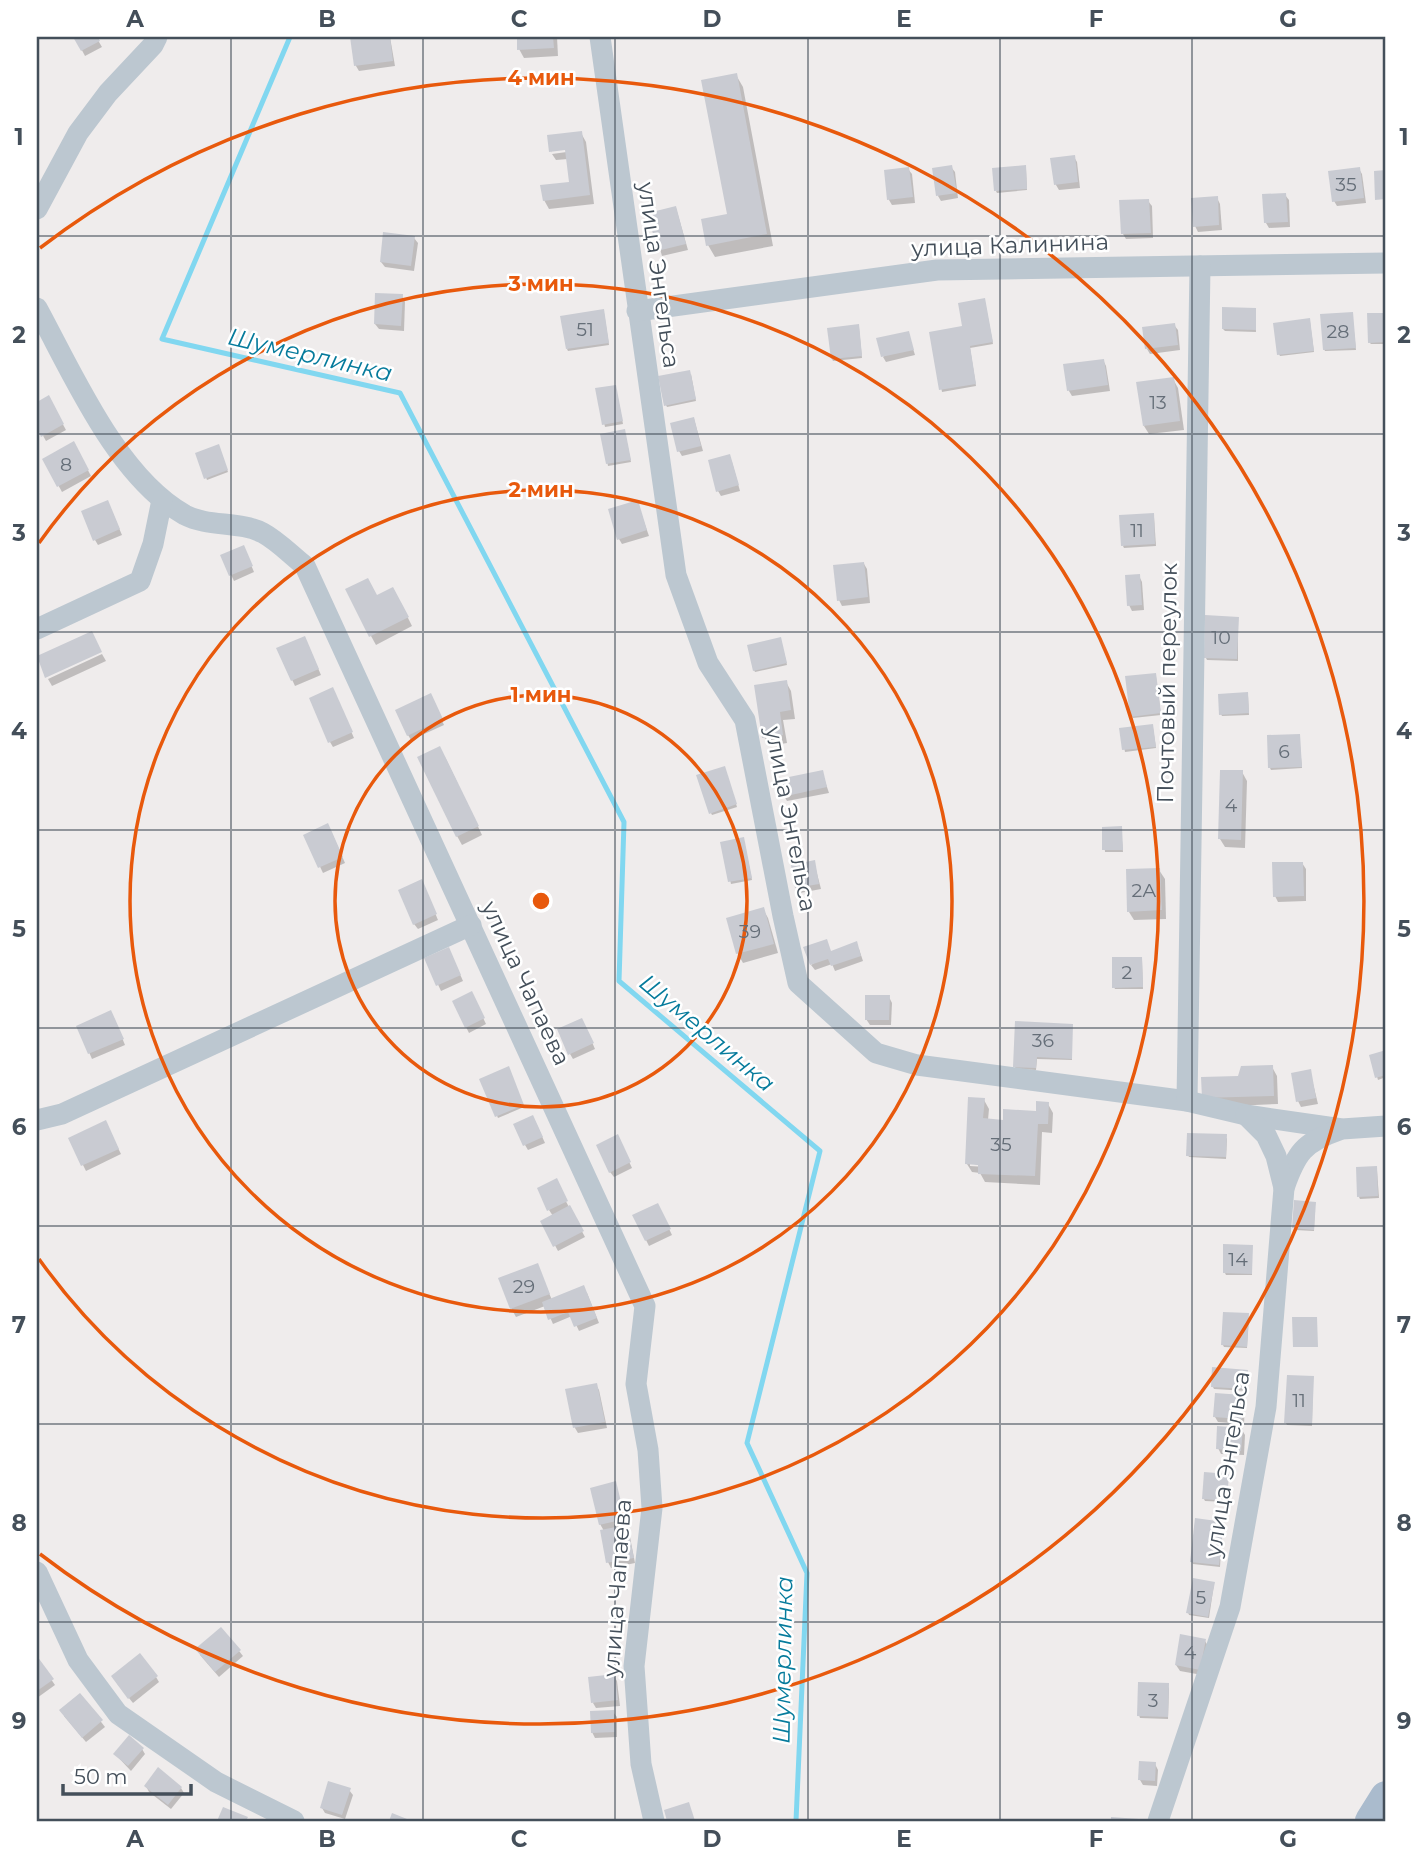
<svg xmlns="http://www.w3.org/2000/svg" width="1423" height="1858" font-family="Montserrat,sans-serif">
<rect width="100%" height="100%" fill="#efecec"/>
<g fill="#0003" fill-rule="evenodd">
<path d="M75,37H96L102,47L85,56Z"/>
<path d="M390,37L395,66L359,71L356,66L352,38Z"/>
<path d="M518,37H557L558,56L524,58L519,49Z"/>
<path d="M736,75L743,87L773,246L715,257L708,245L729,215Z"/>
<path d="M581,133L586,142L594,204L549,209L544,200L542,187L571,183L568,159L556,160L552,154L574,151L573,148L552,150V153L549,137Z"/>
<path d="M1074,157L1077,162L1080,188L1059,190L1056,185L1052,159Z"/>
<path d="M951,167L955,172L958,198L941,201L938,196Z"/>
<path d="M908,169L912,174L915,203L892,205L889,200L886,172Z"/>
<path d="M1026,169L1027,190L997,193L996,191Z"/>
<path d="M1359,169L1362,174L1366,203L1337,206L1334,201Z"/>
<path d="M1285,195L1289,200L1290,227L1269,228L1266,223Z"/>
<path d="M1217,198L1220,204L1222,230L1198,232L1195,226Z"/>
<path d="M1148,201L1152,206L1153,238L1126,239L1123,234Z"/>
<path d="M676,208L688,250L662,256L650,214Z"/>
<path d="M414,238L418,243L414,271L385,267L381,262Z"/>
<path d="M402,296L405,302L404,331L379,329L375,324Z"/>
<path d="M985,302L993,344L970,348L976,386L942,392L931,333L964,327Z"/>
<path d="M1255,310L1256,332L1225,331L1223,329Z"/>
<path d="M604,313L609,345L568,351L567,349Z"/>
<path d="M1352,314L1356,350L1325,351L1324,349Z"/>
<path d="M1385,315L1386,344H1371L1369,342Z"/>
<path d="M1310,322L1314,352L1280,356L1279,354Z"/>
<path d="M1174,325L1178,330L1180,350L1150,354L1147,349Z"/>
<path d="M859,328L862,358L833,361L832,359Z"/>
<path d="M908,333L915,355L886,362L883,357Z"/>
<path d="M1103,360L1106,366L1110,391L1072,396L1069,391L1065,366Z"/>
<path d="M691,374L696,401L667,407L666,405Z"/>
<path d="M1173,379L1178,388L1184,430L1149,434L1144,426Z"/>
<path d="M616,389L623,424L605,427L597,390Z"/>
<path d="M48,397L66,430L46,441L37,425V404Z"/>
<path d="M694,419L703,451L682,456L679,451Z"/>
<path d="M625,433L631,462L608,466L602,435Z"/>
<path d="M74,444L91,476L62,492L44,459Z"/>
<path d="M218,446L228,472L207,480L197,454Z"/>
<path d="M732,462L740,491L721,496L718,491Z"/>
<path d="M637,502L649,536L622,544L619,539Z"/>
<path d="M110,507L122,535L98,545L95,540Z"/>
<path d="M1154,517L1156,546L1124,548L1123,546Z"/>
<path d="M246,553L254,572L234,581L222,556Z"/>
<path d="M864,564L867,569L870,603L842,606L839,600Z"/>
<path d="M1139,576L1142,582L1144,610L1132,611L1129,605Z"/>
<path d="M377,597L398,598L412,626L376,645L371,636Z"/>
<path d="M1238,618V661L1207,660L1206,658Z"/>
<path d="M781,641L787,665L755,672L754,670Z"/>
<path d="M307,643L321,675L295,686L278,649Z"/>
<path d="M102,654L106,661L52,686L48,679Z"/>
<path d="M1156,677L1161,715L1133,718L1132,716Z"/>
<path d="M786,682L791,691L795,719L783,720L787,743L769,746L764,737Z"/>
<path d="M335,695L354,738L333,747L330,742Z"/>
<path d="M1248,696L1249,715L1222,716L1221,714Z"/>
<path d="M433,701L444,725L411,740L408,735Z"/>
<path d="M1153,728L1156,748L1125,752L1121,729Z"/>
<path d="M1299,735L1302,768L1271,770L1270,768Z"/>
<path d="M445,757L482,835L462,845L457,836Z"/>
<path d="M725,770L737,807L712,815L711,813Z"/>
<path d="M822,772L829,793L787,801L784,796Z"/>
<path d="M1242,772L1247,781L1245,848L1225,847L1220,839Z"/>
<path d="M1103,828H1121L1123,852H1105Z"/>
<path d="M331,831L345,863L323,873L305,835Z"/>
<path d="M744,841L752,880L731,884L722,843Z"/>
<path d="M814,862L821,889L800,893L797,888Z"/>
<path d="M1302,863L1306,869V901L1278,902L1275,896Z"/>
<path d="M1159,870L1165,879L1166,919L1134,920L1129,912Z"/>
<path d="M424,887L438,920L418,929L414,924Z"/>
<path d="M763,909L768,918L778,953L743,963L738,954L728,919Z"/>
<path d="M859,949L863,961L835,971L832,964L815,970L811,965L831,952Z"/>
<path d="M451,954L463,981L441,991L426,959Z"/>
<path d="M1142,960L1143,989H1115L1114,987Z"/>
<path d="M889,997L892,1003L891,1025H870L866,1019Z"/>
<path d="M474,999L486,1024L469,1033L466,1027Z"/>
<path d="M114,1018L125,1045L92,1059L78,1027Z"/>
<path d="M585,1026L595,1049L573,1059L570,1054Z"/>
<path d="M1072,1026V1060L1037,1059L1036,1070L1016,1069L1015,1067Z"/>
<path d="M1386,1052V1077L1378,1080L1371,1056Z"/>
<path d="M1272,1067L1277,1076L1278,1104L1209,1107L1204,1098L1239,1077Z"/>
<path d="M508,1069L524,1107L498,1118L482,1080Z"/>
<path d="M1310,1071L1318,1104L1301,1107L1298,1101Z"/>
<path d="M984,1100L989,1109L988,1120L1004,1121L1037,1113L1048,1104L1053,1113L1052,1133L1042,1132L1040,1185L985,1182L980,1173L972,1172L967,1164ZM970,1163L987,1167L970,1166Z"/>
<path d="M536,1123L545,1143L528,1150L525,1145Z"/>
<path d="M108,1128L121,1154L86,1171L70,1139Z"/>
<path d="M1227,1138L1226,1159L1189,1157L1188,1155Z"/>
<path d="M620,1142L632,1168L614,1177L610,1172Z"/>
<path d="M1377,1170L1379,1198L1360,1199L1359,1197Z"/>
<path d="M562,1194L585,1237L558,1251L542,1221L553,1216L549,1210Z"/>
<path d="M1315,1204L1314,1231L1295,1230L1294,1228Z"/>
<path d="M660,1210L672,1235L649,1246L634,1216Z"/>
<path d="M1252,1247V1275H1226L1225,1273Z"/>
<path d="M537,1265L552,1300L587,1293L599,1323L579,1331L572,1316L553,1324L545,1306L516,1317L511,1308Z"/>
<path d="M1249,1317L1247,1348L1224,1347L1223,1345Z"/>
<path d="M1247,1371V1391L1214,1389L1213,1387Z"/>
<path d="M1313,1378L1312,1426L1287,1425L1286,1423Z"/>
<path d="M596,1385L599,1390L607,1428L578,1433L575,1428L568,1390Z"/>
<path d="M1242,1396L1245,1402L1244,1424L1218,1422L1215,1417Z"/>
<path d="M1242,1430L1245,1435L1244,1455L1221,1454L1218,1448Z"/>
<path d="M1228,1476L1227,1502L1205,1501L1204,1499Z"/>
<path d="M615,1483L627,1524L625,1525L629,1532L635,1563L611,1568L608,1562L604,1531L600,1524Z"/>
<path d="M1223,1523L1220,1567L1193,1564L1192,1561Z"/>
<path d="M1214,1584L1209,1618L1189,1615L1188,1612Z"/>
<path d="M1205,1641L1208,1646L1202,1675L1180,1671L1176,1665Z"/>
<path d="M239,1651L243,1656L219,1677L200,1655Z"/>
<path d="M37,1659L55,1685L37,1698Z"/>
<path d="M614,1676L617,1681L620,1706L596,1708L593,1703Z"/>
<path d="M156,1677L159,1682L133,1703L116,1682Z"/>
<path d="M1169,1687L1168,1719L1140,1718L1139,1715Z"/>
<path d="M80,1695L105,1727L86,1742L64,1716Z"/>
<path d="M613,1712L617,1717V1737L595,1738L592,1732Z"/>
<path d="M142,1749L145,1754L131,1771L116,1755Z"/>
<path d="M1155,1764L1158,1770L1157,1786L1143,1785L1140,1780Z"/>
<path d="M146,1786L181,1788L184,1793L171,1809L149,1792Z"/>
<path d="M349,1790L353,1795L345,1819L325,1813L322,1808Z"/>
</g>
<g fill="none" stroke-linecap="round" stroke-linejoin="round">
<path stroke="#81d7f0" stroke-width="5" d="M290,37L162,339L400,393L624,822L619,981L820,1151L747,1443L807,1573L796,1821"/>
</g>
<g fill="#c9cbd2">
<path d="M73,37H98L100,41L81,51Z"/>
<path d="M350,37H390L393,61L354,66Z"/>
<path d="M517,37H553L554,48L517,50Z"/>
<path d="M737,73L767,234L706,246L701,219L727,214L701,80Z"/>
<path d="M582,131L590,195L543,201L540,185L569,182L565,150L549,152L547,135Z"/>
<path d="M1075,155L1078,182L1054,185L1050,158Z"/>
<path d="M952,165L957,193L936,196L932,168Z"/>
<path d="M1026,165L1027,189L994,191L992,168Z"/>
<path d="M909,167L913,197L887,200L884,170Z"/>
<path d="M1360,167L1364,198L1332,202L1328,171Z"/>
<path d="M1386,170V199L1375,200L1374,171Z"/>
<path d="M1286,193L1288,222L1264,223L1262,194Z"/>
<path d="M1218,196L1219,225L1193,227L1191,198Z"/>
<path d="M1149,199L1151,233L1121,234L1119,200Z"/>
<path d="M676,206L686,244L657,251L648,213Z"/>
<path d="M383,232L415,236L411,266L380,262Z"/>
<path d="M375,293L403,294L401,326L374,324Z"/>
<path d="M985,298L993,342L970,346L976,384L939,390L929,332L962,326L958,303Z"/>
<path d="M1222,307L1256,308V330L1222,329Z"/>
<path d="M604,309L609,343L566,349L560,316Z"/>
<path d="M1353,312L1356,348L1323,350L1320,314Z"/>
<path d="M1367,313H1386V342L1368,343Z"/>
<path d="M1310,318L1314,351L1277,355L1273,323Z"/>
<path d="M1175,323L1178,345L1145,349L1142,327Z"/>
<path d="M859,324L862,356L831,359L827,328Z"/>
<path d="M909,331L914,350L881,357L876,338Z"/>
<path d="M1104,359L1108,385L1067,391L1063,364Z"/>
<path d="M690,370L696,399L664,406L658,376Z"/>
<path d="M1174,377L1180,421L1143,426L1136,382Z"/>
<path d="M616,385L623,421L602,425L595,388Z"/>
<path d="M49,395L64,424L41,437L37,428V402Z"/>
<path d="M694,417L701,446L677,452L670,423Z"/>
<path d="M625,429L631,460L606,464L600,434Z"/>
<path d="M74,441L89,470L57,487L42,459Z"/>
<path d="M219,444L228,470L204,479L195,453Z"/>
<path d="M730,454L739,485L716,492L708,460Z"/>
<path d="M108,500L120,529L93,541L81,511Z"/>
<path d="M638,500L647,530L617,540L608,509Z"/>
<path d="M1154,513L1155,544L1121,546L1119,515Z"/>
<path d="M244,545L253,566L229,576L220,555Z"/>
<path d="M864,562L868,597L837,601L833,565Z"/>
<path d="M1140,574L1142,605L1127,606L1125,575Z"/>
<path d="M368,578L377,595L393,587L409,617L369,637L345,589Z"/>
<path d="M1205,615L1239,617L1237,659L1204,658Z"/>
<path d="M92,631L102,652L45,678L37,656Z"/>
<path d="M305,636L319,669L291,681L276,648Z"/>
<path d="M781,637L787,663L753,671L747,645Z"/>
<path d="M1156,673L1161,713L1130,717L1125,676Z"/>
<path d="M787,680L791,710L780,712L783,735L762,738L754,685Z"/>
<path d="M333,687L353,732L328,743L309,698Z"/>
<path d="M1248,692L1249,713L1219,715L1218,694Z"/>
<path d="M431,693L443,719L407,736L395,710Z"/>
<path d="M1153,724L1156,747L1122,750L1119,728Z"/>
<path d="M1300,734L1302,767L1268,768L1267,735Z"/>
<path d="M440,746L479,826L456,837L417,757Z"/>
<path d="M725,766L737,804L709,814L696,775Z"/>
<path d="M823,770L827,787L782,797L779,779Z"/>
<path d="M1220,770H1243L1241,840L1218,839Z"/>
<path d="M328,823L343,857L318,868L303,835Z"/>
<path d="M1122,826L1123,850H1102V827Z"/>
<path d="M744,837L752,878L728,882L720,842Z"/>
<path d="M815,860L819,884L795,888L791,865Z"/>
<path d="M1272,862H1303L1304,896L1273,897Z"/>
<path d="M1160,868L1162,910L1127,912L1126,869Z"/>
<path d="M422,879L437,914L413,925L398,890Z"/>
<path d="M764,907L774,944L736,954L726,918Z"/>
<path d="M827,939L831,951L857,941L861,956L831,966L828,959L810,965L803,947Z"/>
<path d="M449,947L461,975L436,986L424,958Z"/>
<path d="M1112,957H1142L1143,987L1112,988Z"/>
<path d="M472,991L485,1018L465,1028L452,1001Z"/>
<path d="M865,995H890L889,1020H865Z"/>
<path d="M111,1010L124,1039L88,1054L76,1026Z"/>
<path d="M582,1018L594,1043L568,1055L557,1029Z"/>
<path d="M1015,1021L1073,1024L1072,1059L1037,1057L1036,1068L1013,1067Z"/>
<path d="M1386,1050V1075L1375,1078L1369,1055Z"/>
<path d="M1273,1065L1274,1096L1202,1098L1201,1077L1238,1076L1241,1066Z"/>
<path d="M509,1066L524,1105L495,1117L479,1079Z"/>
<path d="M1311,1069L1316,1098L1296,1102L1291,1073Z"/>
<path d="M968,1097L985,1098L983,1118L1003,1120V1109L1036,1111V1101L1049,1102L1048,1124H1038L1035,1176L978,1174V1165L965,1164Z"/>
<path d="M533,1115L543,1137L523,1146L513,1124Z"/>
<path d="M106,1120L119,1149L81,1166L68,1138Z"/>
<path d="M1187,1133L1227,1134L1226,1157L1186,1156Z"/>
<path d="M618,1134L631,1162L609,1173L596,1145Z"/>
<path d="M1377,1166L1378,1196L1357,1197L1356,1167Z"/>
<path d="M557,1178L568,1201L547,1211L537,1188Z"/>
<path d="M1294,1200L1316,1202L1314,1230L1292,1228Z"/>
<path d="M658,1203L671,1229L645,1241L632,1215Z"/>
<path d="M570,1205L584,1231L553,1247L540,1221Z"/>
<path d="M1223,1244L1253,1245L1252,1274L1223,1273Z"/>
<path d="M538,1263L550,1294L510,1309L498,1278Z"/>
<path d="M584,1285L597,1318L574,1327L568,1312L548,1320L542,1302Z"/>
<path d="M1223,1312L1249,1313L1247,1347L1221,1345Z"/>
<path d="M1292,1317H1317L1318,1347H1293Z"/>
<path d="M1212,1367L1248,1370L1247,1389L1211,1387Z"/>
<path d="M1287,1375L1314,1376L1312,1424L1284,1423Z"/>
<path d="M597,1383L605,1422L573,1428L565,1389Z"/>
<path d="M1215,1393L1243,1395L1242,1419L1213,1417Z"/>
<path d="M1217,1426L1243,1428L1241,1451L1216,1449Z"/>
<path d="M1204,1472L1229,1474L1227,1501L1202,1499Z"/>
<path d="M616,1481L625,1519L599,1525L590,1488Z"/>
<path d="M1195,1518L1224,1522L1219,1565L1190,1562Z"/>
<path d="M627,1525L634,1558L606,1563L600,1530Z"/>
<path d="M1193,1578L1215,1582L1208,1617L1186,1613Z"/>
<path d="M221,1627L241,1650L215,1672L195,1649Z"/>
<path d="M1180,1634L1206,1639L1200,1670L1175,1665Z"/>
<path d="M140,1653L158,1676L128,1699L111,1676Z"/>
<path d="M37,1656L54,1679L37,1691Z"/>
<path d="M615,1674L618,1700L591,1703L588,1677Z"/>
<path d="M1138,1682L1169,1683L1168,1717L1137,1716Z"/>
<path d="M80,1693L103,1720L82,1738L59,1710Z"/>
<path d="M614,1710L615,1732L591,1733L590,1711Z"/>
<path d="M129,1735L144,1748L128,1766L113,1754Z"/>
<path d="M1139,1761L1156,1762L1155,1781L1138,1780Z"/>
<path d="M158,1767L182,1787L168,1805L144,1786Z"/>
<path d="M328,1781L351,1788L342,1815L320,1808Z"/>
<path d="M689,1802L695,1821H667L664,1810Z"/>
<path d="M223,1807L248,1817L246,1821H217Z"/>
<path d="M392,1813L412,1821H389Z"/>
<path d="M1111,1817L1139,1819V1821H1111Z"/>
</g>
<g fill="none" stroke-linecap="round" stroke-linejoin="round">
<g stroke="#bcc7d0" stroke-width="21">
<path d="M600,37L676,575L708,663L745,720L783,916L798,983L876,1053L917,1065L1187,1101L1246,1115L1342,1129L1386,1126"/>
<path d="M37,209L78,133L108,93L153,45L157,37"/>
<path d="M37,308C73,374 117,477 185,515C208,527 240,521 263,533C278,541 292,556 305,566L645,1306L636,1384L648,1450L652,1508L634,1666L641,1764L654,1821"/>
<path d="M637,311L937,270L1386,263"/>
<path d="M37,629L140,581L153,544L162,500"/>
<path d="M1187,1101L1200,266"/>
<path d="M37,1120L62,1114L471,925"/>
<path d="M1284,1188C1296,1153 1304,1142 1339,1130"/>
<path d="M37,1572L78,1660L118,1714L216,1782L294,1821"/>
<path d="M1158,1821L1230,1607L1266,1407L1284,1188L1276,1156L1266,1135L1246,1115"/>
</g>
<path stroke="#aabbcd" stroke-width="32" d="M1371,1821L1386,1797"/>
</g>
<path fill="none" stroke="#444f5a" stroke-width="2" stroke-opacity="0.55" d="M231,37V1821M423,37V1821M615,37V1821M808,37V1821M1000,37V1821M1192,37V1821M37,236H1386M37,434H1386M37,632H1386M37,830H1386M37,1028H1386M37,1226H1386M37,1424H1386M37,1622H1386"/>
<g fill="none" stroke="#e8590c" stroke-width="3.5">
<circle cx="541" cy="901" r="206"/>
<circle cx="541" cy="901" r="411"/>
<path d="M39 543A617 617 0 1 1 39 1259"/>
<path d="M40 248A823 823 0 1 1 40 1554"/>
</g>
<g text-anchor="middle" stroke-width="5" stroke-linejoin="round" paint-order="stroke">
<g font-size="19" fill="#656e78">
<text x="1346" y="191">35</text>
<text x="585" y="336">51</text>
<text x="1338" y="338">28</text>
<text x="1158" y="409">13</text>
<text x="66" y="471">8</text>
<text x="1137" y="537">11</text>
<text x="1221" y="644">10</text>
<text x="1284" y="758">6</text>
<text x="1231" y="812">4</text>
<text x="1144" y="897">2А</text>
<text x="750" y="938">39</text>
<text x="1127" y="979">2</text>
<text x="1043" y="1047">36</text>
<text x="1001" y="1151">35</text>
<text x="1238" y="1266">14</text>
<text x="524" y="1293">29</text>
<text x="1299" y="1407">11</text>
<text x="1201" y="1604">5</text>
<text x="1190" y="1659">4</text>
<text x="1153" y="1707">3</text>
</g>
<g font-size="23" fill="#444f5a" stroke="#fff">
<text transform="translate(1010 245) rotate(-2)" y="8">улица Калинина</text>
<text transform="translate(659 275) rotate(82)" y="8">улица Энгельса</text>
<text transform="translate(1167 683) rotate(-89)" y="8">Почтовый переулок</text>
<text transform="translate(791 819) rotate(79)" y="8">улица Энгельса</text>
<text transform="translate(526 983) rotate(65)" y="8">улица Чапаева</text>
<text transform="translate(1227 1464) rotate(-81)" y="8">улица Энгельса</text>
<text transform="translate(617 1588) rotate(-86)" y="8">улица Чапаева</text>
</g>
<g font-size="24" font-style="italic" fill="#067b9c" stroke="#fff">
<text transform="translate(310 355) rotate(13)" y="8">Шумерлинка</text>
<text transform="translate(707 1033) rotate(40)" y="8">Шумерлинка</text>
<text transform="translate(783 1660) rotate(-89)" y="8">Шумерлинка</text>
</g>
</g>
<circle cx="541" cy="901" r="10" fill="#e8590c" stroke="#fff" stroke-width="3.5"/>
<g font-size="21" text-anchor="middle" font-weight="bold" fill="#e8590c" stroke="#fff" stroke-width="5" stroke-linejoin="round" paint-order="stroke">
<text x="541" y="85">4 мин</text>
<text x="541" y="291">3 мин</text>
<text x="541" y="497">2 мин</text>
<text x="541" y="702">1 мин</text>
</g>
<rect width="1423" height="1858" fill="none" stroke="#ffffff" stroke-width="77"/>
<path d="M63 1784v10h128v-10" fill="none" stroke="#444f5a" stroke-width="3.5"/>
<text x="74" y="1784" font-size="21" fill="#444f5a" stroke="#ffffff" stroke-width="5" paint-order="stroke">50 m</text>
<rect x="38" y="38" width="1346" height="1782" fill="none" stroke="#444f5a" stroke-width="2.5"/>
<g font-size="23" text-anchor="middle" font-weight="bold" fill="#444f5a">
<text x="135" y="27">A</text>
<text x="327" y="27">B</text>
<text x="519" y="27">C</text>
<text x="712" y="27">D</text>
<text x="904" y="27">E</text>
<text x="1096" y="27">F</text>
<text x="1288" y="27">G</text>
<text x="19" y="145">1</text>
<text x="1404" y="145">1</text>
<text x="19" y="343">2</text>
<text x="1404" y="343">2</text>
<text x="19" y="541">3</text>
<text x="1404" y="541">3</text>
<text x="19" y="739">4</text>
<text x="1404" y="739">4</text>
<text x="19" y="937">5</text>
<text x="1404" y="937">5</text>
<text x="19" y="1135">6</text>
<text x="1404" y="1135">6</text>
<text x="19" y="1333">7</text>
<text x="1404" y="1333">7</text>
<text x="19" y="1531">8</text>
<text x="1404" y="1531">8</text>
<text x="19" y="1729">9</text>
<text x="1404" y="1729">9</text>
<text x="135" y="1847">A</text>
<text x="327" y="1847">B</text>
<text x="519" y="1847">C</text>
<text x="712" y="1847">D</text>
<text x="904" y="1847">E</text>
<text x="1096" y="1847">F</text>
<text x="1288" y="1847">G</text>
</g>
</svg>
